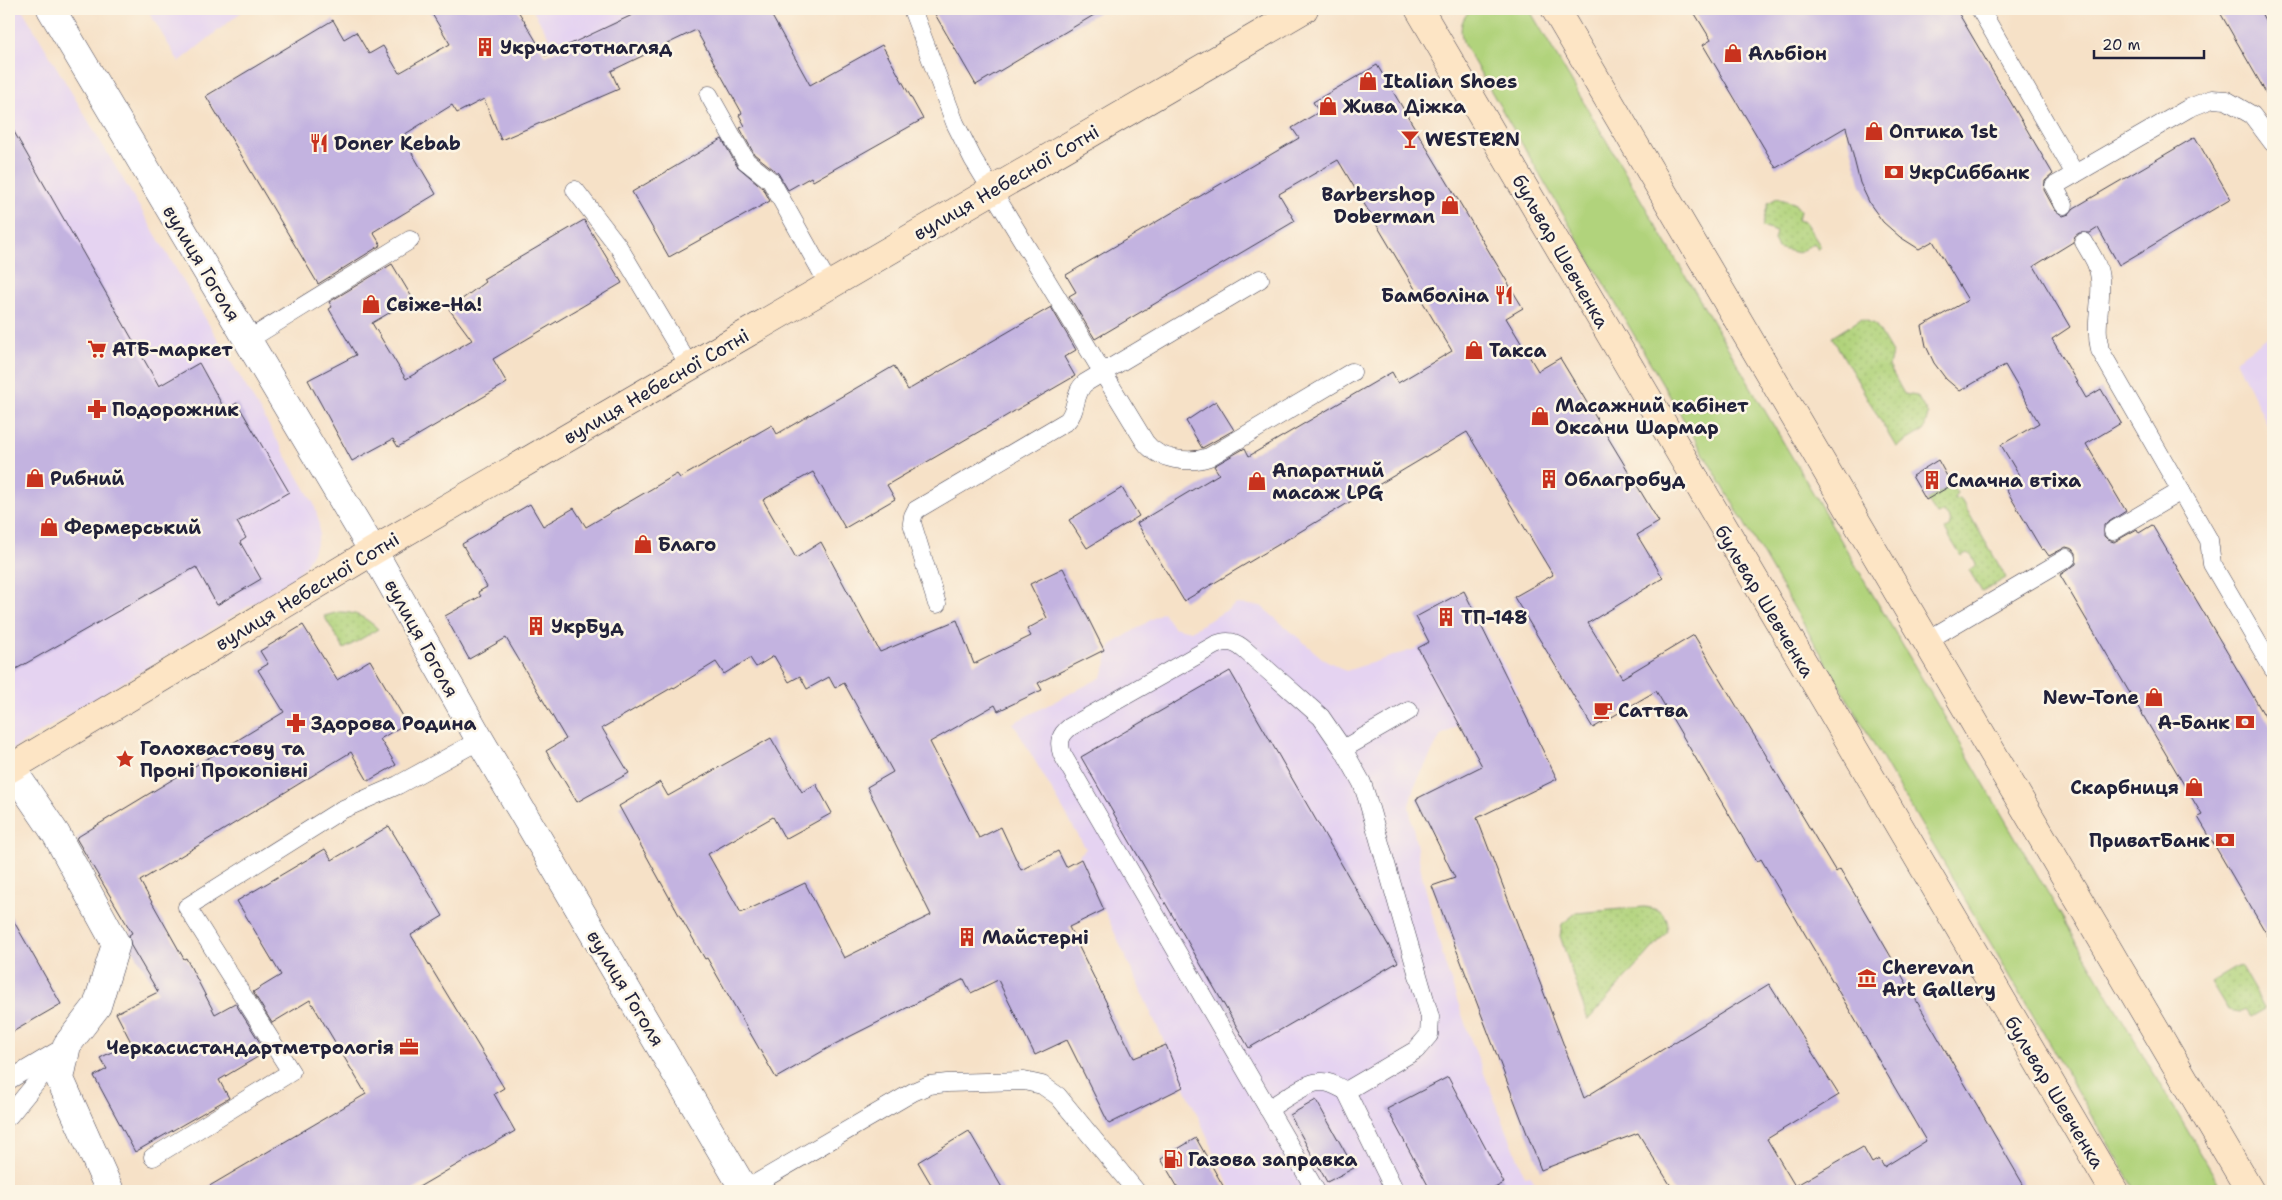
<svg xmlns="http://www.w3.org/2000/svg" width="2282" height="1200" font-family="'Shantell Sans',sans-serif">
<defs>
<pattern id="grass-dots" width="8" height="8" patternUnits="userSpaceOnUse" patternTransform="scale(1.25)"><rect width="8" height="8" fill="#b1d37b"/><path d="M2 2h.1M6 6h.1" fill="none" stroke="#98b56b" stroke-width="1.8" stroke-linecap="round"/></pattern>
</defs>
<rect width="100%" height="100%" fill="#fcf5e5"/>
<filter id="ink" filterUnits="userSpaceOnUse"><feTurbulence type="fractalNoise" baseFrequency=".02" numOctaves="2"/><feDisplacementMap in="SourceGraphic" scale="10" xChannelSelector="R" yChannelSelector="G"/><feConvolveMatrix kernelMatrix="1 2 1 2 8 2 1 2 1" color-interpolation-filters="sRGB"/></filter>
<filter id="wash" filterUnits="userSpaceOnUse"><feTurbulence type="fractalNoise" baseFrequency=".0096" numOctaves="4" result="noise"/><feDisplacementMap in="SourceGraphic" scale="20" xChannelSelector="R" yChannelSelector="G"/><feGaussianBlur stdDeviation="1.12" result="paint"/><feColorMatrix in="noise" values="0 0 0 0 0 0 0 0 0 0 0 0 0 0 0 0 0 1.4 0 .05"/><feComposite in="paint" operator="in"/></filter>
<g filter="url(#wash)">
<rect width="100%" height="100%" fill="#f6e1c7"/>
<g fill="#e5d3f1">
<path d="M9,9H22L258,407L314,504L319,522V535L313,552L305,566L292,580L9,751Z"/>
<path d="M147,9H245L179,62Z"/>
<path d="M532,9H740L635,59L557,50Z"/>
<path d="M2273,333V437L2236,360Z"/>
<path d="M1237,604L1261,606L1322,658L1346,671L1418,648L1477,616L1519,693L1441,735L1414,787L1409,806L1422,875L1445,964L1470,1038L1525,1176L1530,1175L1537,1190L1232,1191L1081,859L1079,855L1086,849L1013,723L1102,677L1111,645L1163,612L1173,627L1191,631Z"/>
</g>
<g fill="url(#grass-dots)" stroke="#6a7a5b">
<path d="M1777,198L1794,203L1800,210L1798,220L1805,222L1821,247L1818,250L1814,243L1798,253L1778,248L1774,240L1776,232L1762,227L1768,203Z"/>
<path d="M1861,319L1875,324L1892,353L1889,366L1904,394L1917,396L1928,415L1924,430L1896,447L1832,337Z"/>
<path d="M1952,485L1957,493L1954,497L1955,499L1960,498L2004,574L2006,578L1982,592L1969,570L1976,565L1972,556L1967,553L1961,556L1945,530L1951,526L1950,519L1944,512L1937,515L1927,500Z"/>
<path d="M339,612C356,612 365,617 378,629L344,649L324,616Z"/>
<path d="M1644,907C1658,908 1671,915 1667,932L1588,1020L1560,936L1562,924L1576,913Z"/>
<path d="M2240,965L2265,1009L2251,1017L2245,1009L2240,1012L2228,1010L2211,982Z"/>
</g>
<path fill="#b1d37b" stroke="#6a7a5b" d="M1472,9H1529L2223,1191H2136L1464,45C1459,30 1460,19 1472,9Z"/>
<g id="blocks">
<g fill="#c3b3e0">
<path d="M429,9H517L545,56L645,9H768L810,85L882,45L923,119L813,181L811,177L788,190L778,173L754,154L740,128L745,126L739,115L742,113L696,30L611,71L619,89L501,140L484,99L457,113L452,105L402,136L436,194L373,232L381,245L318,284L206,96L333,20L344,39L356,32L369,54L383,46L399,73L450,44Z"/>
<path d="M932,9H1104L976,85Z"/>
<path d="M1692,9H1956L2053,174L2045,181L2044,190L2055,210L2063,216L2069,214L2074,208L2195,137L2231,199L2119,265L2098,228L2090,233H2079L2075,236L2073,242L2034,266L2070,327L2052,339L2086,398L2101,389L2121,423L2086,444L2126,511L2104,525V536L2108,540L2114,542L2137,529L2139,533L2152,525L2273,730V945L2198,817L2202,815L2060,575L2076,564V553L2073,549L2066,547L2049,556L2044,549L2042,550L2004,486L2020,477L2001,445L2039,423L2005,365L1960,391L1946,379L1934,363L1926,346L1922,326L1968,300L1933,241L1919,249L1900,237L1883,222L1870,204L1860,183L1846,127L1776,168L1703,45L1711,40Z"/>
<path d="M2218,9H2259L2273,35V105Z"/>
<path d="M1377,65L1523,308L1506,318L1538,371L1560,358L1659,522L1637,535L1663,578L1588,623L1622,678L1694,635L1836,872L1840,869L2027,1191H1674L1638,1133L1541,1170L1432,886L1455,878L1416,799L1482,766L1418,648L1429,642L1416,617L1464,591L1557,779L1477,818L1584,1098L1769,984L1839,1095L1767,1139L1795,1186L1863,1147L1872,1163L1879,1159L1884,1167L1926,1141L1761,859L1757,862L1656,691L1593,728L1514,597L1553,575L1467,432L1184,601L1137,523L1219,474L1214,466L1245,448L1249,456L1392,372L1398,383L1452,351L1338,160L1279,194L1295,221L1095,339L1069,296L1076,292L1066,275L1299,138L1292,128L1319,112L1313,102Z"/>
<path d="M9,123L159,386L199,363L225,410L237,403L289,492L237,522L246,538L240,542L261,579L217,605L196,567L9,673Z"/>
<path d="M722,139L737,166L763,188L770,201L669,257L632,192Z"/>
<path d="M584,220L622,283L493,359L507,383L398,447L393,439L352,461L308,380L356,355L329,309L332,307L329,302L392,264L413,299L372,323L406,379L472,340L449,309L485,282L483,279Z"/>
<path d="M1051,307L1076,350L1064,357L1075,376L887,485L895,499L845,528L813,472L763,500L796,558L821,542L880,652L957,620L974,664L1031,636L1027,629L1047,618L1030,584L1063,568L1104,650L1038,683L1042,690L998,711L995,705L930,742L979,838L1001,827L1021,870L1058,851L1066,867L1081,859L1104,910L1069,927L1134,1058L1166,1045L1183,1087L1109,1124L1067,1040L1035,1055L998,980L971,993L964,979L835,1044L776,1078L707,958L705,959L679,915L619,806L660,782L668,796L771,738L802,792L816,784L832,813L785,839L773,817L708,854L741,913L805,883L844,958L931,915L867,787L893,772L844,683L835,688L829,677L807,689L800,676L789,682L774,656L756,667L750,658L724,674L716,662L674,688L673,687L602,728L629,773L577,802L546,751L566,739L506,638L469,659L445,616L481,596L478,592L487,587L462,544L530,504L543,526L574,508L586,527L677,474L680,478L772,425L777,434L894,366L908,390Z"/>
<path d="M1216,401L1234,430L1202,448L1186,421Z"/>
<path d="M1938,460L1952,485L1926,500L1912,476Z"/>
<path d="M1122,488L1139,516L1087,548L1069,520Z"/>
<path d="M303,625L337,680L370,660L407,723L380,739L396,765L368,781L351,752L140,881L184,959L186,958L215,1014L235,1003L266,1052L219,1080L229,1098L135,1152L94,1076L107,1069L100,1058L131,1042L116,1013L158,992L131,946L129,935L132,933L76,838L284,712L258,670L268,664L260,651Z"/>
<path d="M1230,671L1398,962L1249,1048L1081,757Z"/>
<path d="M389,826L443,916L411,935L504,1088L494,1094L515,1131L412,1191H201L366,1094L310,1000L272,1023L253,992L281,975L237,901L325,849L332,860Z"/>
<path d="M9,913L61,1004L9,1034Z"/>
<path d="M1448,1077L1504,1183L1489,1191H1431L1387,1109Z"/>
<path d="M1316,1100L1354,1168L1327,1182L1290,1115Z"/>
<path d="M969,1131L1004,1191H935L918,1162Z"/>
<path d="M1196,1138L1226,1191H1180L1161,1159Z"/>
</g>
</g>
</g>
<g filter="url(#ink)">
<use href="#blocks" fill-opacity="0" stroke="#423f50" stroke-width="1"/>
<g fill="none" stroke-linecap="round" stroke-linejoin="round">
<g stroke="#423f50" stroke-width="19">
<g id="lane">
<path d="M912,9L955,123L973,159L1145,442C1158,460 1189,464 1209,457L1352,372"/>
<path d="M1980,9L2075,174L2189,108L2212,99L2226,100L2252,115L2273,143"/>
<path d="M709,95L746,161L771,181L829,285"/>
<path d="M575,190L618,246L690,367"/>
<path d="M2064,205L2054,186L2075,174"/>
<path d="M2084,242C2091,254 2099,265 2100,279C2102,303 2094,326 2100,350L2209,540L2212,564L2273,669"/>
<path d="M248,340L410,240"/>
<path d="M2113,531L2181,491"/>
<path d="M937,604L912,523L913,516L916,510L1067,421C1078,410 1073,393 1085,383L1260,279"/>
<path d="M1926,641L2067,558"/>
<path d="M1343,749L1362,783L1367,798L1430,1017L1429,1035L1416,1050L1346,1091L1395,1191"/>
<path d="M9,1080L56,1052"/>
<path d="M1268,1109C1281,1102 1306,1082 1320,1082C1330,1081 1338,1087 1346,1091"/>
<path d="M9,1116L62,1051"/>
<path d="M153,1157L291,1072L187,907L341,810L398,785L480,740"/>
<path d="M743,1191L913,1092L929,1085L947,1083L1024,1081L1042,1085L1058,1096L1136,1191"/>
<path d="M1316,1191L1062,754C1058,742 1060,735 1070,727L1215,645C1228,639 1236,642 1246,651L1321,717L1343,749L1409,711"/>
</g>
</g>
<g stroke="#423f50" stroke-width="29">
<g id="street">
<path d="M51,9L373,551L480,740L745,1191"/>
<path d="M11,768L56,834L116,944L97,1006L67,1045L60,1079L110,1191"/>
</g>
</g>
<g stroke="#423f50" stroke-width="29">
<g id="secondary">
<path d="M1419,9L2114,1191"/>
<path d="M1555,9L2250,1191"/>
<path d="M9,769L373,551L1304,9"/>
</g>
</g>
<use href="#lane" stroke="#fff" stroke-width="18"/>
<use href="#street" stroke="#fff" stroke-width="28"/>
<use href="#secondary" stroke="#fde5c5" stroke-width="28"/>
</g>
</g>
<defs>
<g id="building-bare" transform="scale(1.5)"><path d="M-4-6H4V6H1V3H-1V6H-4ZM-2.5-4.3h1.7v1.8h-1.7ZM.8-4.3h1.7v1.8H.8ZM-2.5-1h1.7V.8h-1.7ZM.8-1h1.7V.8H.8Z" fill="#c8321e" stroke="#fcf5e5" stroke-width="2.5" paint-order="stroke"/></g>
<g id="shop-bare" transform="scale(1.5)"><path d="M-5-2.5h2.3a2.7 3.5 0 0 1 5.4 0H5L5.5 6h-11ZM-1.5-2.5h3a1.5 2.3 0 0 0-3 0Z" fill="#c8321e" stroke="#fcf5e5" stroke-width="2.5" paint-order="stroke"/></g>
<g id="bar-bare" transform="scale(1.5)"><path d="M-6-5H6L.8 .8V4.5H3.5V6h-7V4.5H-.8V.8Z" fill="#c8321e" stroke="#fcf5e5" stroke-width="2.5" paint-order="stroke"/></g>
<g id="restaurant-bare" transform="scale(1.5)"><path d="M-5-6h1v4h1v-4h1v4h1v-4h1v5L-1.5 .5V6h-2V.5L-5-1ZM5-6V6H3V1.5H1.5Q1.5-4 5-6Z" fill="#c8321e" stroke="#fcf5e5" stroke-width="2.5" paint-order="stroke"/></g>
<g id="bank-bare" transform="scale(1.5)"><path d="M-6-4H6V4H-6ZM0-2.3a2.3 2.3 0 1 0 0 4.6a2.3 2.3 0 1 0 0-4.6Z" fill="#c8321e" stroke="#fcf5e5" stroke-width="2.5" paint-order="stroke"/></g>
<g id="supermarket-bare" transform="scale(1.5)"><path d="M-6-5.5h2.5l.6 2H6L4.5 2H-2.5L-4.4-4H-6ZM-1.5 3.2a1.3 1.3 0 1 0 .1 0ZM3 3.2a1.3 1.3 0 1 0 .1 0Z" fill="#c8321e" stroke="#fcf5e5" stroke-width="2.5" paint-order="stroke"/></g>
<g id="pharmacy-bare" transform="scale(1.5)"><path d="M-2-6h4v4h4v4h-4v4h-4v-4h-4v-4h4Z" fill="#c8321e" stroke="#fcf5e5" stroke-width="2.5" paint-order="stroke"/></g>
<g id="cafe-bare" transform="scale(1.5)"><path d="M-5.5-4.5H6V0H3Q3 3.5 0 3.5H-2.5Q-5.5 3.5-5.5 0ZM3-3.2v2h1.7v-2ZM-6 4.5H4V6H-6Z" fill="#c8321e" stroke="#fcf5e5" stroke-width="2.5" paint-order="stroke"/></g>
<g id="sight-bare" transform="scale(1.5)"><path d="M0-6L1.8-2.2L6-1.7L2.9 1.2L3.7 5.4L0 3.3L-3.7 5.4L-2.9 1.2L-6-1.7L-1.8-2.2Z" fill="#c8321e" stroke="#fcf5e5" stroke-width="2.5" paint-order="stroke"/></g>
<g id="museum-bare" transform="scale(1.5)"><path d="M0-6L6-3V-2H-6V-3ZM-5-1h2V3h-2ZM-1-1h2V3h-2ZM3-1h2V3H3ZM-6 4H6V6H-6Z" fill="#c8321e" stroke="#fcf5e5" stroke-width="2.5" paint-order="stroke"/></g>
<g id="office-bare" transform="scale(1.5)"><path d="M-6-3h4V-5.5h4V-3h4V5H-6ZM-1-4.5V-3h2v-1.5ZM-6 0V1H6V0Z" fill="#c8321e" stroke="#fcf5e5" stroke-width="2.5" paint-order="stroke"/></g>
<g id="fuel-bare" transform="scale(1.5)"><path d="M-5.5-6h7V0h2V4h1.3V-2.5L3-4.5l.8-.8L6-3V5H2.5V1h-1V6h-7ZM-4.2-4.7v3.2H.2V-4.7Z" fill="#c8321e" stroke="#fcf5e5" stroke-width="2.5" paint-order="stroke"/></g>
</defs>
<g fill-rule="evenodd">
<use href="#building-bare" x="485" y="47"/>
<use href="#shop-bare" x="1733" y="53"/>
<use href="#shop-bare" x="1368" y="81"/>
<use href="#shop-bare" x="1328" y="106"/>
<use href="#shop-bare" x="1874" y="131"/>
<use href="#bar-bare" x="1410" y="139"/>
<use href="#restaurant-bare" x="319" y="143"/>
<use href="#bank-bare" x="1894" y="172"/>
<use href="#shop-bare" x="1450" y="205"/>
<use href="#restaurant-bare" x="1504" y="295"/>
<use href="#shop-bare" x="371" y="304"/>
<use href="#supermarket-bare" x="97" y="349"/>
<use href="#shop-bare" x="1474" y="350"/>
<use href="#pharmacy-bare" x="97" y="409"/>
<use href="#shop-bare" x="1540" y="416"/>
<use href="#shop-bare" x="35" y="478"/>
<use href="#building-bare" x="1549" y="479"/>
<use href="#building-bare" x="1932" y="480"/>
<use href="#shop-bare" x="1257" y="481"/>
<use href="#shop-bare" x="49" y="527"/>
<use href="#shop-bare" x="643" y="544"/>
<use href="#building-bare" x="1446" y="617"/>
<use href="#building-bare" x="536" y="626"/>
<use href="#shop-bare" x="2154" y="697"/>
<use href="#cafe-bare" x="1603" y="710"/>
<use href="#bank-bare" x="2245" y="722"/>
<use href="#pharmacy-bare" x="296" y="723"/>
<use href="#sight-bare" x="125" y="759"/>
<use href="#shop-bare" x="2194" y="787"/>
<use href="#bank-bare" x="2225" y="840"/>
<use href="#building-bare" x="967" y="937"/>
<use href="#museum-bare" x="1867" y="978"/>
<use href="#office-bare" x="409" y="1047"/>
<use href="#fuel-bare" x="1173" y="1159"/>
</g>
<g text-anchor="middle" stroke-width="5" stroke-linejoin="round" paint-order="stroke">
<g font-size="19" font-weight="bold" fill="#22223b" stroke="#fcf5e5" text-anchor="start">
<text x="500" y="54">Укрчастотнагляд</text>
<text x="1748" y="60">Альбіон</text>
<text x="1383" y="88">Italian Shoes</text>
<text x="1343" y="113">Жива Діжка</text>
<text x="1889" y="138">Оптика 1st</text>
<text x="1425" y="146">WESTERN</text>
<text x="334" y="150">Doner Kebab</text>
<text x="1909" y="179">УкрСиббанк</text>
<text x="1435" y="201" text-anchor="end">Barbershop<tspan x="1435" dy="22">Doberman</tspan></text>
<text x="1489" y="302" text-anchor="end">Бамболіна</text>
<text x="386" y="311">Свіже-На!</text>
<text x="112" y="356">АТБ-маркет</text>
<text x="1489" y="357">Такса</text>
<text x="1555" y="412">Масажний кабінет<tspan x="1555" dy="22">Оксани Шармар</tspan></text>
<text x="112" y="416">Подорожник</text>
<text x="1272" y="477">Апаратний<tspan x="1272" dy="22">масаж LPG</tspan></text>
<text x="50" y="485">Рибний</text>
<text x="1564" y="486">Облагробуд</text>
<text x="1947" y="487">Смачна втіха</text>
<text x="64" y="534">Фермерський</text>
<text x="658" y="551">Благо</text>
<text x="1461" y="624">ТП-148</text>
<text x="551" y="633">УкрБуд</text>
<text x="2139" y="704" text-anchor="end">New-Tone</text>
<text x="1618" y="717">Саттва</text>
<text x="2230" y="729" text-anchor="end">А-Банк</text>
<text x="311" y="730">Здорова Родина</text>
<text x="140" y="755">Голохвастову та<tspan x="140" dy="22">Проні Прокопівні</tspan></text>
<text x="2179" y="794" text-anchor="end">Скарбниця</text>
<text x="2210" y="847" text-anchor="end">ПриватБанк</text>
<text x="982" y="944">Майстерні</text>
<text x="1882" y="974">Cherevan<tspan x="1882" dy="22">Art Gallery</tspan></text>
<text x="394" y="1054" text-anchor="end">Черкасистандартметрологія</text>
<text x="1188" y="1166">Газова заправка</text>
</g>
<g font-size="19" fill="#22223b" stroke="#fcf5e5">
<text transform="translate(1006 182) rotate(-30)" y="7">вулиця Небесної Сотні</text>
<text transform="translate(1561 251) rotate(60)" y="7">бульвар Шевченка</text>
<text transform="translate(202 263) rotate(59)" y="7">вулиця Гоголя</text>
<text transform="translate(656 386) rotate(-30)" y="7">вулиця Небесної Сотні</text>
<text transform="translate(307 591) rotate(-31)" y="7">вулиця Небесної Сотні</text>
<text transform="translate(1765 601) rotate(59)" y="7">бульвар Шевченка</text>
<text transform="translate(422 638) rotate(61)" y="7">вулиця Гоголя</text>
<text transform="translate(626 988) rotate(59)" y="7">вулиця Гоголя</text>
<text transform="translate(2055 1092) rotate(59)" y="7">бульвар Шевченка</text>
</g>
</g>
<rect width="2282" height="1200" fill="none" stroke="#fcf5e5" stroke-width="30"/>
<path d="M2094 50v8h110v-8" fill="none" stroke="#22223b" stroke-width="2.5"/>
<text x="2102" y="50" font-size="15" fill="#22223b" stroke="#fcf5e5" stroke-width="4" paint-order="stroke">20 m</text>
</svg>
